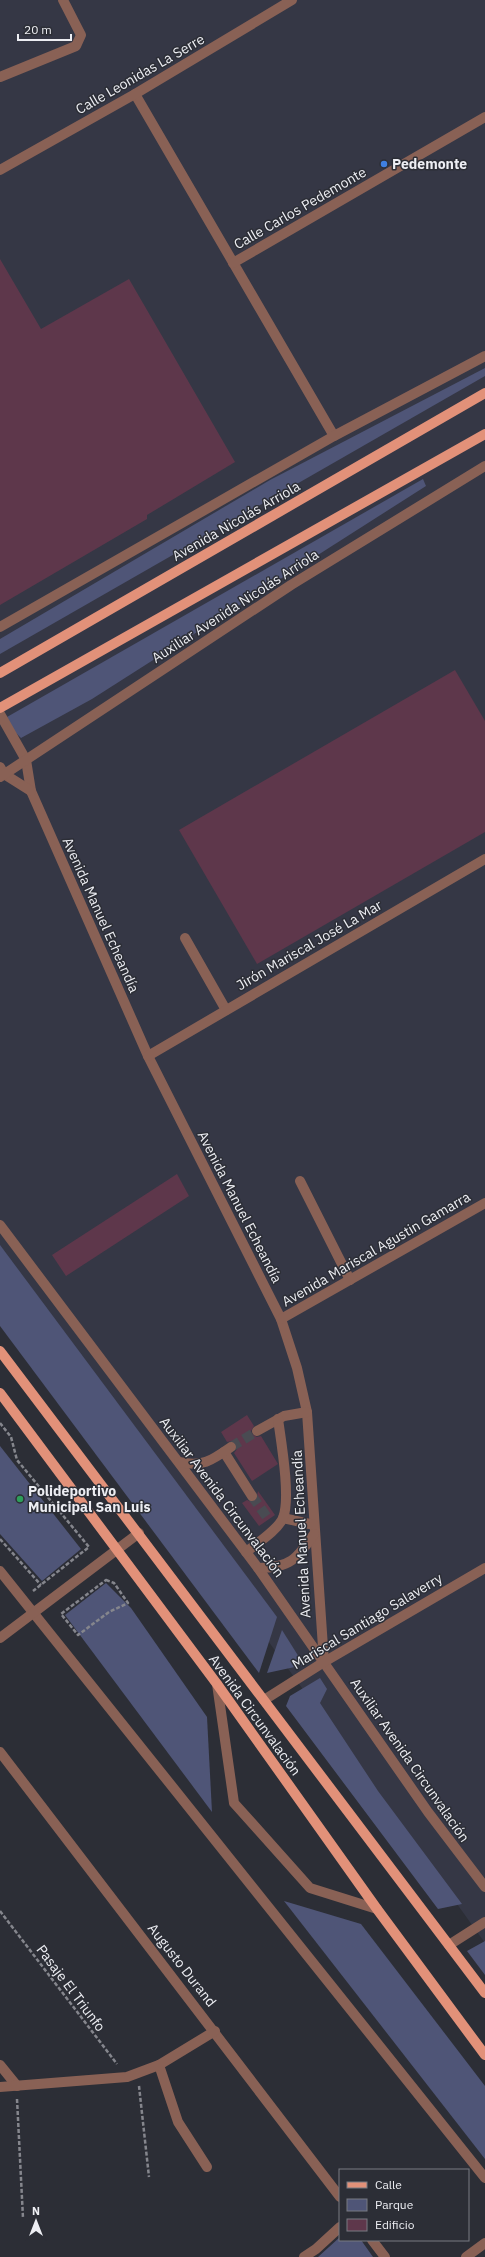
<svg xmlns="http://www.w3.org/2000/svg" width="485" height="2257" font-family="'IBM Plex Sans',sans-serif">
<rect width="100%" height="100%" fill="#2c2e36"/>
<path fill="#353745" d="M0,0H485V1943L134,1454L0,1286Z"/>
<g fill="#4f5577">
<path d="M485,368V376L0,654V639L270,480Z"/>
<path d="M423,479L426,486L92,699L21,738L14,731L7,717Z"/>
<path d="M0,1245L277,1617L259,1673L0,1326Z"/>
<path d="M0,1446L81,1549L42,1581L0,1534Z"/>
<path d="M106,1583L131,1608L207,1717L212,1812L65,1615Z"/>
<path d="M282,1630L304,1665L267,1673Z"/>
<path d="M320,1678L327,1689L320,1703L378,1791L462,1904L438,1909L286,1706L290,1696Z"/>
<path d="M284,1901L361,1924L485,2086V2159Z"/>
<path d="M485,1941V1975L467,1951Z"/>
<path d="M340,2237V2240H361L373,2257H318Z"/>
</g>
<g fill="#5e374b">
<path d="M0,259L41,329L129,279L235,462L147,515V519L0,605Z"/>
<path d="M455,670L485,721V832L257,964L179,830Z"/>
<path d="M177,1174L189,1196L66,1276L52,1255Z"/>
<path d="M247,1415L254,1426L251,1431L252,1434L257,1437L261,1436L278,1464L252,1481L234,1453L237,1449V1444L233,1441L227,1442L221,1432Z"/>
<path d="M258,1491L275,1515L259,1526L242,1503L247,1500L252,1502L256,1501Z"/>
</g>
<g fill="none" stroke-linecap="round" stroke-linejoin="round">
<g stroke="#494b52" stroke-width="10" stroke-dasharray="10 5" stroke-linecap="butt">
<path d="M231,1447L257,1431"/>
<path d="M252,1496L269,1520"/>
</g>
<g stroke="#85868d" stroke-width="2.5" stroke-dasharray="4 2" stroke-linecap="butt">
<path d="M0,1423L11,1437L17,1460L89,1547L33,1591"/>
<path d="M0,1539L41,1585"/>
<path d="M106,1580L114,1583L128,1603L109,1612L78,1635L61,1614Z"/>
<path d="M0,1911L117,2064"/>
<path d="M139,2086L149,2177"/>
<path d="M17,2099L23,2218"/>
</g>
<g stroke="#896155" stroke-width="10">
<path d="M0,77L76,46L81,35L63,0"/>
<path d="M135,94L334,436"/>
<path d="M0,170L135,94L292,0"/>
<path d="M233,263L485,117"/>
<path d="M0,627L334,436L485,356"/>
<path d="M0,714L26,760L31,791L148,1056L281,1319L297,1368L307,1412L324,1662"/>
<path d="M0,767L4,774L31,791"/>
<path d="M0,777L291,585L485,466"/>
<path d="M185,938L226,1010"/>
<path d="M148,1056L485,859"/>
<path d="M300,1181L350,1280"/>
<path d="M0,1225L258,1568L428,1812L485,1887"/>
<path d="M281,1319L485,1203"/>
<path d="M257,1431L284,1416L307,1412"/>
<path d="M224,1452L252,1496"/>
<path d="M179,1462C203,1467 211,1461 231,1447"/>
<path d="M283,1518L314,1525"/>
<path d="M246,1552C257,1543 277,1531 283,1518C291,1498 281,1441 278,1419"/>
<path d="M258,1568C290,1568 297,1559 314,1534"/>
<path d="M0,1571L485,2178"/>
<path d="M0,1638L139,1533"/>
<path d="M217,1684L234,1803L310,1888L377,1909"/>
<path d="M264,1700L324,1662L485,1568"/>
<path d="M0,1752L340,2197"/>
<path d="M449,1945L485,1922"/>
<path d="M0,2065L17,2086"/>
<path d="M159,2065L178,2122L207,2167"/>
<path d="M0,2087L127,2077L159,2065L215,2031"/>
<path d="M372,2240L385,2257"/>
<path d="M304,2257L316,2249L340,2227"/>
<path d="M466,2257L485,2243"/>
</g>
<g stroke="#e29179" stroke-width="10">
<path d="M0,673L485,393"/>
<path d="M0,708L485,434"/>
<path d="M0,1351L485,1993"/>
<path d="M0,1393L217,1684L377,1909L485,2055"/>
</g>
</g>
<circle fill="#3f7fe0" stroke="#2c2e36" stroke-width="1.5" cx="384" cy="164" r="4"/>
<circle fill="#2e9e5b" stroke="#2c2e36" stroke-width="1.5" cx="20" cy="1499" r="4"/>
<g text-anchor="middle" stroke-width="3" stroke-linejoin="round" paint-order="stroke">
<g font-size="14" fill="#edeef3" stroke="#2c2e36">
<text transform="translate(140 74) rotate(-30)" y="5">Calle Leonidas La Serre</text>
<text transform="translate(300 208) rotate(-30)" y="5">Calle Carlos Pedemonte</text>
<text transform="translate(236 521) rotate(-30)" y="5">Avenida Nicolás Arriola</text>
<text transform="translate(235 606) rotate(-33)" y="5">Auxiliar Avenida Nicolás Arriola</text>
<text transform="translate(101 915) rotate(66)" y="5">Avenida Manuel Echeandía</text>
<text transform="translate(309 945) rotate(-30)" y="5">Jirón Mariscal José La Mar</text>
<text transform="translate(240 1207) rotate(63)" y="5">Avenida Manuel Echeandía</text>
<text transform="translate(376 1249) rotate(-30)" y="5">Avenida Mariscal Agustin Gamarra</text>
<text transform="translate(222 1497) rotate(53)" y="5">Auxiliar Avenida Circunvalación</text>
<text transform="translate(301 1534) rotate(-93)" y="5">Avenida Manuel Echeandía</text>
<text transform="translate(367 1621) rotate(-31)" y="5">Mariscal Santiago Salaverry</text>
<text transform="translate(255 1715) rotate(54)" y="5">Avenida Circunvalación</text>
<text transform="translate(410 1760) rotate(55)" y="5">Auxiliar Avenida Circunvalación</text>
<text transform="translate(182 1965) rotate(52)" y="5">Augusto Durand</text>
<text transform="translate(71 1988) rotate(53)" y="5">Pasaje El Triunfo</text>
</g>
<g font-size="14" font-weight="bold" fill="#edeef3" stroke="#2c2e36" text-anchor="start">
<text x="392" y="169">Pedemonte</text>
<text x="28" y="1496">Polideportivo<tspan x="28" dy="16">Municipal San Luis</tspan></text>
</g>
</g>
<rect x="339" y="2169" width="130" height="72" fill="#2c2e36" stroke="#797b82"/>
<rect x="347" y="2182" width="20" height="6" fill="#e29179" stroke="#797b82"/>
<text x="375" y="2189" font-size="12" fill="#edeef3">Calle</text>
<rect x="347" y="2199" width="20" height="12" fill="#4f5577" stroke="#797b82"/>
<text x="375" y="2209" font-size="12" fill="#edeef3">Parque</text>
<rect x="347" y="2219" width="20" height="12" fill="#5e374b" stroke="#797b82"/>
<text x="375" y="2229" font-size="12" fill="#edeef3">Edificio</text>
<g transform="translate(36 2221)" stroke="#2c2e36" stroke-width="3" paint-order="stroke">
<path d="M0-3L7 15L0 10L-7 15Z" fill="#edeef3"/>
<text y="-6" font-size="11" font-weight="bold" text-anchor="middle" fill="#edeef3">N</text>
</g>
<path d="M18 34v6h53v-6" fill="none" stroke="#edeef3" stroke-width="2"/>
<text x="24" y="34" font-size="12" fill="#edeef3" stroke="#2c2e36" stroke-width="3" paint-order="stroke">20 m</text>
</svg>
